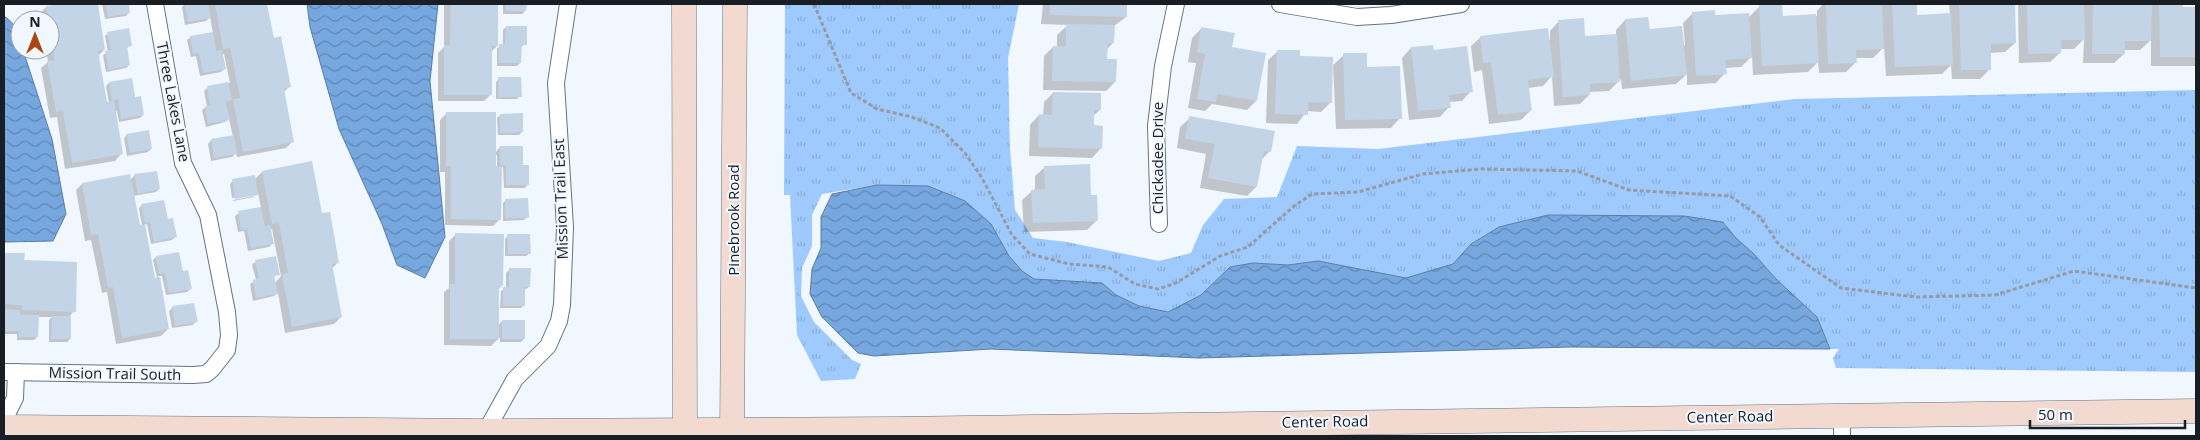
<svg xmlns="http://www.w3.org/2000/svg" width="2200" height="440" font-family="'Open Sans',sans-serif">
<defs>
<pattern id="grass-tufts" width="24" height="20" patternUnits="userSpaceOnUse" patternTransform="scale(1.25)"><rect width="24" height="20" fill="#9fcafd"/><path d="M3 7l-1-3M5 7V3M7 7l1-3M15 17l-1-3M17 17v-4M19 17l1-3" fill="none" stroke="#88add9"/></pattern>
<pattern id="water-waves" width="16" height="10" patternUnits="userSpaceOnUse" patternTransform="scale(1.25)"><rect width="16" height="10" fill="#76a7de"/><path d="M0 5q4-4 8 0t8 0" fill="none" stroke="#6087b4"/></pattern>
</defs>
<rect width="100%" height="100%" fill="#f0f7ff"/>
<path fill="url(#grass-tufts)" d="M785,4H1019L1008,58L1010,149L1015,210L1033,238L1067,242L1159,261L1191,253L1203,225L1224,199L1277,197L1297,146L1378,149L1795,99L2196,90V372L1836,368L1833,358L1839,349H1830L1817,317L1776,279L1754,254L1736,238L1724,222L1683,216L1548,215L1499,227L1471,244L1453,264L1406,278L1318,261L1288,265L1253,263L1230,267L1201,295L1168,312L1139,306L1116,295L1102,283L1034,279L1022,271L1009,256L991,224L877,185L822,194L812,215V246L802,268L801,296L814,322L852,360L861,364L855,379L821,381L797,335L790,195H784Z"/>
<g fill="url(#water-waves)" stroke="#5a7ea6">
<path d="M307,4H438L430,81L445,237L425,278L397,265L382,224L339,129L310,27Z"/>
<path d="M4,16C18,26 20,33 20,50H23L52,139L66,214L53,241L4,242Z"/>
<path d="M877,185L928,186L965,201L991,224L1009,256L1022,271L1034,279L1102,283L1116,295L1139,306L1168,312L1201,295L1230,267L1253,263L1288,265L1318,261L1406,278L1453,264L1471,244L1499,227L1548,215L1684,216L1723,222L1736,238L1754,254L1776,279L1817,317L1830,349L1570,347L1199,358L991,349L874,356L858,353L822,317L810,294L812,269L821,248V217L832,194Z"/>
</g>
<g fill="#0003" fill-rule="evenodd">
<path d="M67,4H96L104,50L98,56L106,104L109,103L106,86L109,83L131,79L134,98L143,115L140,118L119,122L117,111L114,112L121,154L115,161L65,169L57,117L50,118L41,68L48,62L46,50H50V20H41L40,14L46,7Z"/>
<path d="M102,4H128L129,12L126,16L105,19Z"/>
<path d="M185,4H266L273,39L289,87L283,93L292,142L286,148L237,157L236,153L232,157L211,161L208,144L211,140L233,137L229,119L225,122L206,127L202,110L207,106L204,91L207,88L230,83L224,54L222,55L224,69L221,72L200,76L196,56L191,57L187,40L191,37L213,33L210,17L206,21L185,25L182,7Z"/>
<path d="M444,4H497V46L491,52V94L484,101H438V53L444,47Z"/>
<path d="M503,4H525V11L522,14H503Z"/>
<path d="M1043,4H1126V17L1114,26L1113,43L1106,50V60L1115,82L1106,91L1043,90L1044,56L1053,47H1057V35L1068,25L1041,24Z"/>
<path d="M1823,4H1847V6L1916,4V16L1950,15L1949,4H2014L2015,43L2005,52L1989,53L1990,69L1980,79H1952L1951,65L1942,74L1886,76L1884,47L1873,58H1855V63L1846,72L1819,73L1818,62L1808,72L1753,75L1752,56L1741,67L1725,68V73L1716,83L1687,85V74L1676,84L1622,89L1621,79L1609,91L1589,92V95L1580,104L1554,106L1552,76L1543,86L1528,88L1530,111L1521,120L1489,124L1482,70L1474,72L1471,46L1481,37L1550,40V31L1559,21L1584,37L1616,35V30L1625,20L1682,46L1685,45L1683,23L1693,13L1714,17L1748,18L1759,7L1781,5L1782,17L1817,16V11Z"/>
<path d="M2018,4H2182V9L2196,8V66H2151V40L2140,50H2124V54L2114,63H2083L2084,39L2074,49H2060V53L2050,62L2019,63Z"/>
<path d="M506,27L526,44L520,47V63L517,66H497V48L503,45V30Z"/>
<path d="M1201,29L1231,48L1256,101L1247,110L1212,104L1205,111L1188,108L1196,63L1188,62L1192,38Z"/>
<path d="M108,33L131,45L126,49L129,65L126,68L106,72L103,55L108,52L105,36Z"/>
<path d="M1411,48L1433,51L1471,91L1462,101L1449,102V107L1440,117L1409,120L1402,58Z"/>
<path d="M1278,51L1299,57L1331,102L1321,112L1307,111L1297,124L1266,123L1268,60Z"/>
<path d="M1344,55L1366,68L1400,118L1391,128L1336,129L1333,65Z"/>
<path d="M499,79L520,96L517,99H496V82Z"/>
<path d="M1053,93L1100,110L1093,116V126L1101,148L1092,158L1029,156L1030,125L1039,115L1043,116L1044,102Z"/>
<path d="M447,113L495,153L500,147L522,166L528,184L525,188H504L503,167H500V219L493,226L445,225V172H440V120ZM495,155H497V167H495Z"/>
<path d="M501,115L522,132L519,135H498L497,118Z"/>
<path d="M1190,118L1270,151L1261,160L1256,187L1247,196L1200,188L1206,154L1177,148L1180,127Z"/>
<path d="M127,135L151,149L148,152L127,156L124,138Z"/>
<path d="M1045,167L1090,196L1097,220L1087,230L1024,232L1022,200L1032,191H1035V176Z"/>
<path d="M262,172L321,215L338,262L332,269L341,317L334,324L285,333L278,293L274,296L253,301L250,284L256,280L252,265L255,262L278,274L273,278L275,283L281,276L272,229L269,230L272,244L269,247L248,251L244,231L238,232L235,216L239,213L261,208L258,193L255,196V194L232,198L230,184L233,181L254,180Z"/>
<path d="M135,175L159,189L156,192L133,196L139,226H142L139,208L142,205L167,220L175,237L172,240L151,244L147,224L143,225L154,279L157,278L153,260L156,257L182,272L190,289L187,292L166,295L162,276H158L168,329L161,336L116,344L107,292L102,293L91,240L85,241L76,190L82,184L130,180Z"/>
<path d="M254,196V197L233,201V200Z"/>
<path d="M506,200L527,217L524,220L503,221V203Z"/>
<path d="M455,235L502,285L498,290V326L502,321L524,339L521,342H500V337L491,346L444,345V292L449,288V241Z"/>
<path d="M508,236L530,253L526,256H505V239Z"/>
<path d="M4,254H23V262L74,311L68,318L70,339L67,342H49V320L52,317H38L37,337L34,340H17V334H4Z"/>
<path d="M509,270L529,287L524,290V305L521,308H500L501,291L506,288V273Z"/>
<path d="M193,304L196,321L193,325L172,328L169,311L172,308Z"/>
</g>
<g fill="#c4d4e7">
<path d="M59,4H98L105,50L98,51L107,102L112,101L109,82L132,78L135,97L141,96L144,115L121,119L118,99L114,100L123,154L72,163L63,111L56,112L47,61L54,60L50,20H48L46,6Z"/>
<path d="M106,4H129L130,13L108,17Z"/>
<path d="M185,4H208L211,18L188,22Z"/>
<path d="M215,4H267L274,38L281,36L291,87L284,89L294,142L243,152L233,99L240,98L230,48L223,49Z"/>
<path d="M451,4H498V46H492V95H444V45H450Z"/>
<path d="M506,4H527L526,11H506Z"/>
<path d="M1050,4H1127V17L1050,15Z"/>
<path d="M1782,4L1783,16L1816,14L1819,63L1762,66L1759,5Z"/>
<path d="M1826,4H1882L1884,49L1856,50L1857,63L1828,64Z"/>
<path d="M1892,4H1917V15L1951,13L1953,65L1895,67Z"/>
<path d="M1959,4H2015L2016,43L1991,44V70H1961Z"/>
<path d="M2027,4H2084L2085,40H2061V53L2028,54Z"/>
<path d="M2093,4H2152L2151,41H2125V54H2092Z"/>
<path d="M2159,4H2183V7H2196V57H2160Z"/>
<path d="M1715,10V15L1749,13L1752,58L1725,60L1727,74L1696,76L1692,12Z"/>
<path d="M1648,17L1650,29L1682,26L1687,75L1631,81L1625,19Z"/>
<path d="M1584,18L1585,36L1617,34L1620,82L1590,84V95L1563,97L1558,20Z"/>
<path d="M1066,24L1115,25L1114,43H1108L1107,59H1117L1116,82L1052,81L1053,46H1066Z"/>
<path d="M506,26H527V45H522L521,63H499V44H505Z"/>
<path d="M1201,27L1235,33L1232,47L1266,53L1257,101L1217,94L1216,102L1197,99L1205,54L1197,52Z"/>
<path d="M129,28L132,46L127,47L130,65L109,70L105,51L111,50L107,32Z"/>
<path d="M1548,28L1554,77L1528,80L1532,111L1498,115L1491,62L1483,63L1480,36Z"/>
<path d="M213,32L216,51L222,50L226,69L203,73L199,53L193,54L190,36Z"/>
<path d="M1433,45L1434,50L1467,46L1473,92L1449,95L1451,108L1418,111L1411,47Z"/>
<path d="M1277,50H1300V56L1333,57L1332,103L1308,102V115L1275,114Z"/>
<path d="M1343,53H1367V67L1400,66L1402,119L1345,120Z"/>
<path d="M498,77H521L522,97H499Z"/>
<path d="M228,82L232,100L226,102L230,120L208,124L205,106L210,105L207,86Z"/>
<path d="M1053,92L1101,93V110H1094V125L1103,126L1102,149L1038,147L1039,114L1052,115Z"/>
<path d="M446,112H496V166H502L501,220L451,219V166H446Z"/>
<path d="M523,113V132L500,133V114Z"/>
<path d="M1189,116L1275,131L1271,152L1264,151L1257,187L1208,178L1215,144L1185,139Z"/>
<path d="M149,130L152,149L130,153L126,134Z"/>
<path d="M234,135L237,154L214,158L211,139Z"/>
<path d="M500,146H523V165H529V185H506V165H500Z"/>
<path d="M312,161L322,213L330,212L339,263L332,264L342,317L292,327L282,274L288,273L279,223L272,224L262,171Z"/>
<path d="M1090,164L1091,195H1097L1098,221L1033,223L1031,190L1045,189L1044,166Z"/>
<path d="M157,171L160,189L138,194L134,174Z"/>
<path d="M130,174L140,225L145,224L155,278L160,277L169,329L122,338L113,287L108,288L98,234L91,235L82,183Z"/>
<path d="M255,175L258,195L235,199L232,179Z"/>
<path d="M528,198L529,218H505V199Z"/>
<path d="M164,200L168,219L173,218L177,237L154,242L150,222L145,223L141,204Z"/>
<path d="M261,207L265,226L270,225L274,244L251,248L247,229L241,230L238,211Z"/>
<path d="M455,233L504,234L503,286H499V339H450V284H455Z"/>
<path d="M507,234H530L531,254H508Z"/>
<path d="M179,252L183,271L188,270L192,289L169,293L165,273L159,274L156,256Z"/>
<path d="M4,253H25L24,260L77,262L76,312L22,310V305L4,304Z"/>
<path d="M276,256L280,275L274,276L278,294L256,298L253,280L259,278L255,260Z"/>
<path d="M509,268H531L530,287H525V306H503V287H509Z"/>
<path d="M194,303L198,322L175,326L172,306Z"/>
<path d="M4,309L20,310V315H39L38,337H19V331H4Z"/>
<path d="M52,316H71V339H51Z"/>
<rect x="502" y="320" width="23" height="19"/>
</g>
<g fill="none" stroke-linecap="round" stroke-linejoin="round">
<g stroke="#647283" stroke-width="18">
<g id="street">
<path d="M1280,4L1357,17L1391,15L1461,4"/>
<path d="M1159,224L1156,126L1163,66L1176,4"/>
<path d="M4,372L193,375L206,374L212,369L227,350L229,335L227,312L208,215L183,163L155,4"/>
<path d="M1842,416V436"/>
<path d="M4,420L15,398L16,372"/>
<path d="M486,431L515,379L548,346L559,321L562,305L565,227L556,83L568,4"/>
</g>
</g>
<g stroke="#647283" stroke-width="25">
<g id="secondary">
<path d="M684,4L685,436"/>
<path d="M4,427L486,431L896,429L2196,411"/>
<path d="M732,436L735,4"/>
</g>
</g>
<path stroke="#959ba2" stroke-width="3" stroke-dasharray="4 2.5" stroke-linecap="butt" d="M814,4L851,93L877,109L912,117L940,128L965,153L982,178L1012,235L1030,254L1069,264L1108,267L1135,284L1158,289L1176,283L1220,256L1248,247L1294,206L1312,194L1358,192L1423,174L1481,169L1577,171L1629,190L1730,196L1760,217L1779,245L1841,288L1916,297L1995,295L2074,271L2196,288"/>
<use href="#street" stroke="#fff" stroke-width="16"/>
<use href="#secondary" stroke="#f3dad0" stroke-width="24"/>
</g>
<g text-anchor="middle" stroke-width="4" stroke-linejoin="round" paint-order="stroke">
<g font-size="15" fill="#181e24" stroke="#f0f7ff">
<text transform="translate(173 102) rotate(79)" y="5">Three Lakes Lane</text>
<text transform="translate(1158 158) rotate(-90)" y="5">Chickadee Drive</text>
<text transform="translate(561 199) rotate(-92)" y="5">Mission Trail East</text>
<text transform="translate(734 220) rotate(-90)" y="5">Pinebrook Road</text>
<text transform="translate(115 374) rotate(1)" y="5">Mission Trail South</text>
<text transform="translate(1730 417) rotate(-1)" y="5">Center Road</text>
<text transform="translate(1325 422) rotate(-1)" y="5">Center Road</text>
</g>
</g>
<rect width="2200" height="440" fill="none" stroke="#181e24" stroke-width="10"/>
<g transform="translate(35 35)"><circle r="24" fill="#f0f7ff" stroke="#9aa0a7"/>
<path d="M0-4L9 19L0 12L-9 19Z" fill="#ab4811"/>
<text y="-8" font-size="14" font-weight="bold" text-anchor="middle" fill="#181e24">N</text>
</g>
<path d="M2030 420v8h155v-8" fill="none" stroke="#181e24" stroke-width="2.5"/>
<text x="2038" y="420" font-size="15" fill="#181e24" stroke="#f0f7ff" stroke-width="4" paint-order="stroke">50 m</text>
</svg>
